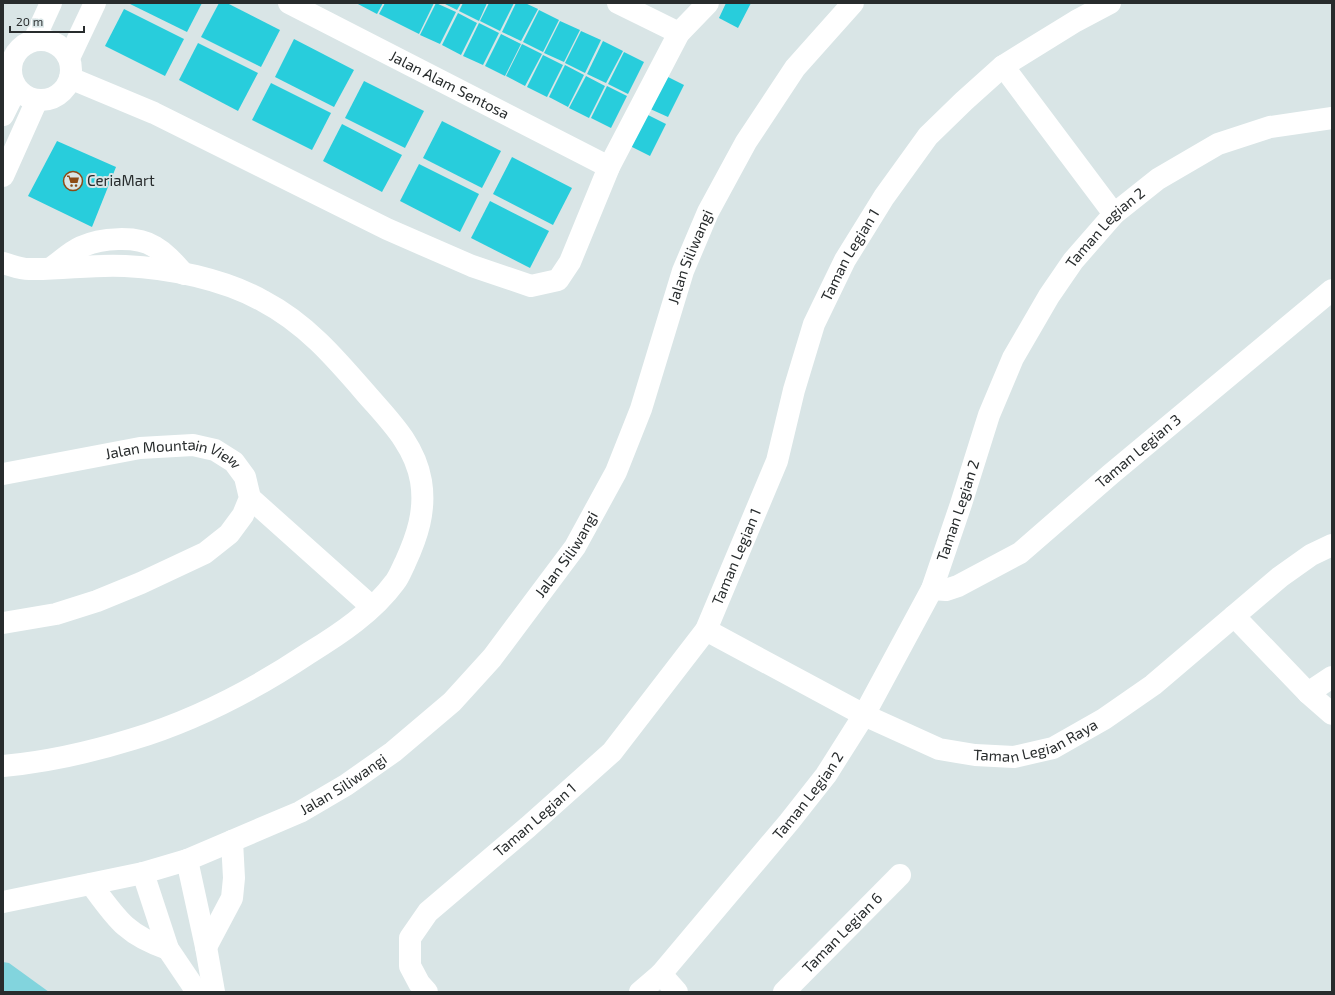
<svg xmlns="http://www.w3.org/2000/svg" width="1335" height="995" font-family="'Exo 2',sans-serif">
<rect width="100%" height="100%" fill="#d9e5e6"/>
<path fill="#82d4dd" d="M3,962L9,963L49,992H3Z"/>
<g fill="#28cddc">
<path d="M128,3H202L187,32Z"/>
<path d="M219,3H227L280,30L261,67L201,37Z"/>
<path d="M356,3H383L377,14Z"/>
<path d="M385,3H434L419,34L379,14Z"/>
<path d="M436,3L456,12L440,44L420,35Z"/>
<path d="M443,3H461L457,10Z"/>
<path d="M463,3H487L479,21L459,11Z"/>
<path d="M489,3H514L500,31L480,21Z"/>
<path d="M516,3H525L538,9L521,41L502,32Z"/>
<path d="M726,3H751L738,28L719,18Z"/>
<path d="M124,9L184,39L165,76L105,46Z"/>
<path d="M539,10L559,20L543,52L523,42Z"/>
<path d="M458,13L477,23L461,55L442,45Z"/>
<path d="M560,21L580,30L564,62L544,53Z"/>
<path d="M479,23L499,33L483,65L463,56Z"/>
<path d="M581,31L601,40L585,73L565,63Z"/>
<path d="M501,34L521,44L505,76L485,66Z"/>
<path d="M294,39L354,70L334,107L275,77Z"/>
<path d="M603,41L623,51L606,83L587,74Z"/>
<path d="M198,43L258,73L238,111L179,80Z"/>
<path d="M522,44L542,54L525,86L506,76Z"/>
<path d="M624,52L644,62L628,94L608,84Z"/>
<path d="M543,55L563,65L547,97L527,87Z"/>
<path d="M565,65L584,75L568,107L549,97Z"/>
<path d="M664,75L684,85L668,117L648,108Z"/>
<path d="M586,76L605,86L589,118L569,108Z"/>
<path d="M364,81L424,111L405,148L345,118Z"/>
<path d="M271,83L331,113L312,150L252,120Z"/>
<path d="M607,86L627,96L611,128L591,118Z"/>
<path d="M646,114L666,124L650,156L630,146Z"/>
<path d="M442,121L501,151L482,188L423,158Z"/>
<path d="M342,124L402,155L382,192L323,161Z"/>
<path d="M57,141L116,167L92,227L28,196Z"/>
<path d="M512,157L572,188L553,225L493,194Z"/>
<path d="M419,164L479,194L460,232L400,201Z"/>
<path d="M490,201L549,231L530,268L471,238Z"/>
</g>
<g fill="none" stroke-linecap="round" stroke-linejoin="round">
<g stroke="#fff" stroke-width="22">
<path id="s1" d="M289,3L609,167"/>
<path d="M618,3L679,33"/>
<circle cx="41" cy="70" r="30"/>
<path d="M34,40L51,3"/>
<path d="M69,58L95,3"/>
<path d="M1003,66L1114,214"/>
<path d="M70,78L154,113L387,229L472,266L531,286L558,280L570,262L609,167L679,33L708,3"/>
<path d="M3,115L16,89"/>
<path d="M3,176L37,100"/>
<path d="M3,263C11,265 20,269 29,269C61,270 93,264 125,266C169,268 224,279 263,301C307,324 337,360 369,397C391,422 415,446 421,481C426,511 417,537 405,563C402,569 399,577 395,582C373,612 340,634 309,653C255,689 196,720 133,739C91,752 47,762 3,766"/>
<path d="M51,268C61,261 70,252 81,247C100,238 137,235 155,247C167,254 175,264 184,274"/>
<path id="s2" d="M3,474L140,448L193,445L215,450L234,462L245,477L250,498L243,515L229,534L205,553L141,583L97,601L56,614L3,623"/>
<path d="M250,498L372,607"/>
<path id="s3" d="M932,589L946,590L958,586L1020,553L1111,474L1332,290"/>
<path d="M1234,616L1308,693L1332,714"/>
<path id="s4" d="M706,630L864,715L939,749L975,755L1014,757L1053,748L1104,719L1153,685L1280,577L1311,555L1332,545"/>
<path d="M1308,693L1332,677"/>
<path d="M187,860L206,947L214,992"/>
<path d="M143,873L168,949L197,992"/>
<path d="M661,974L677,992"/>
<path id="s5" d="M427,992L419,983L410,966V938L428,912L528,827L612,752L706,630L777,461L794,390L814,324L845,260L884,197L928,136L964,101L1003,66L1076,21L1110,3"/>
<path id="s6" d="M640,992L661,974L789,822L826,775L864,715L932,589L961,504L989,415L1013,358L1049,296L1073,261L1114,214L1158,179L1218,144L1270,127L1332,118"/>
<path id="s7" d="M784,992L900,875"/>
</g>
<g stroke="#fff" stroke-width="22">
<path d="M91,884C116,918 126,935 168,949"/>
<path id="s8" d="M3,902L143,873L187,860L300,812L346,785L393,752L452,702L492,658L575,547L616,472L641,409L683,271L708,212L746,142L795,68L853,3"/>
<path d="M206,947L232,898L234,878L232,841"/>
</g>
</g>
<defs>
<g id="supermarket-ring" transform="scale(1)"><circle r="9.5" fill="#d9e5e6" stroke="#8c4b16" stroke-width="1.5"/><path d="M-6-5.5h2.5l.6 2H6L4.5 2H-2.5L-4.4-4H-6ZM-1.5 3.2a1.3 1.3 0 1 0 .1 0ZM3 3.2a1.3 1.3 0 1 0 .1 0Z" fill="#8c4b16"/></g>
</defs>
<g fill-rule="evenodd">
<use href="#supermarket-ring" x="73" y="181"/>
</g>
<g text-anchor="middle" stroke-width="4" stroke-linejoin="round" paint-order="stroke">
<g font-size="15" fill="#282c2d" stroke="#d9e5e6">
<text dy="5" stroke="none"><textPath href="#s1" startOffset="180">Jalan Alam Sentosa</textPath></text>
<text dy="5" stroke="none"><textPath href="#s6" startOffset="906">Taman Legian 2</textPath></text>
<text dy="5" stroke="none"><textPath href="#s5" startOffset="892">Taman Legian 1</textPath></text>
<text dy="5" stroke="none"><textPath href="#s8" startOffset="1011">Jalan Siliwangi</textPath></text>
<text dy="5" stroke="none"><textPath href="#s3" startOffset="253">Taman Legian 3</textPath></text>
<text dy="5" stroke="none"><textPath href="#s2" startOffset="174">Jalan Mountain View</textPath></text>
<text dy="5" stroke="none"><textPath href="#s6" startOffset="583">Taman Legian 2</textPath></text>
<text dy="5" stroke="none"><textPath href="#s8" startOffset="687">Jalan Siliwangi</textPath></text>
<text dy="5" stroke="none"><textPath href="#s5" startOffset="568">Taman Legian 1</textPath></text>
<text dy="5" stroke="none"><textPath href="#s4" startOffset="362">Taman Legian Raya</textPath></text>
<text dy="5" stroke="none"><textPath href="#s8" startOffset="363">Jalan Siliwangi</textPath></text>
<text dy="5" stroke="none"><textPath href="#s6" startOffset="259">Taman Legian 2</textPath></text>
<text dy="5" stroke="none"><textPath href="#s5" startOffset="232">Taman Legian 1</textPath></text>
<text dy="5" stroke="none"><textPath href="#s7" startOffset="83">Taman Legian 6</textPath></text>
</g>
<g font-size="15" fill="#282c2d" stroke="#d9e5e6" text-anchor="start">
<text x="87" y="186">CeriaMart</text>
</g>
</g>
<rect width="1335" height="995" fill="none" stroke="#282c2d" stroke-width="8"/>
<path d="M10 26v6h74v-6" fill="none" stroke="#282c2d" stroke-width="2"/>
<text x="16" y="26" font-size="12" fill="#282c2d" stroke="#d9e5e6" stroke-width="3" paint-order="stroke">20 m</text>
</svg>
